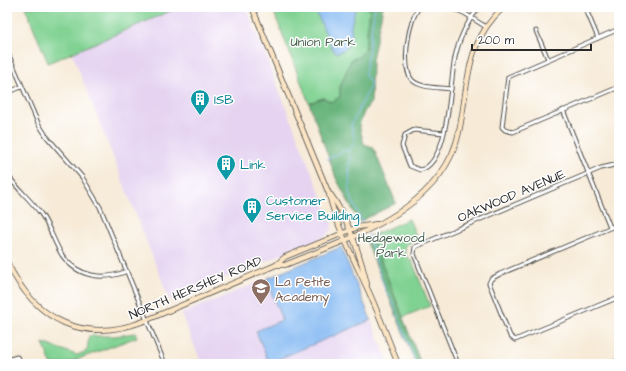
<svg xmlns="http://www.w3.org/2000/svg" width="626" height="371" font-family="'Architects Daughter',sans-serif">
<rect width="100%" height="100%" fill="#fff"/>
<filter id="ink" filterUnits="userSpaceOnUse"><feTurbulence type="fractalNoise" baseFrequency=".025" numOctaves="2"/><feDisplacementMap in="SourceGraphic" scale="8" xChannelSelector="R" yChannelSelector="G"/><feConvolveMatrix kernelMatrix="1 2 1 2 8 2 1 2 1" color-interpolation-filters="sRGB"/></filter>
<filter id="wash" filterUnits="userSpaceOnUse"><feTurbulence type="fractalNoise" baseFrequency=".012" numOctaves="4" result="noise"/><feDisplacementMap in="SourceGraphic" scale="16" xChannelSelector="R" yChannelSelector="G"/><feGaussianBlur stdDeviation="0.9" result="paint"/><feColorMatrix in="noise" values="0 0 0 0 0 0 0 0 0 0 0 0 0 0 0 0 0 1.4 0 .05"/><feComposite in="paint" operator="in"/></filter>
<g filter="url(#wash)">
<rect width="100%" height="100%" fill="#f7ebd8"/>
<g fill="#e5d3f1">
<path d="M180,7H246L332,223V229L326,236L170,301L72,53Z"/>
<path d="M266,279L282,320L269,363L371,320L389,364H202L181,314Z"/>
</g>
<g fill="#80d292" stroke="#567e5e">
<path d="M25,7H180L48,63Z"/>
<path d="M272,7H370L365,49L360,56L351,60L340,87V97L331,102L323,98L309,103Z"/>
<path d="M409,219L417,238L406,245C404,252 405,256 412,261L430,306L403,317L371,236Z"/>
<path d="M135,333L137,337L65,364H51L43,343L77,355L87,351L89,336H115Z"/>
</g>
<g fill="#68b47c" stroke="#4a7054">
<path d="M370,7H383L372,60L371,102L364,112L359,125L364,144L373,147L396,203L359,222L336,178L309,103L323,98L331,102L340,97V87L351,60L360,56L365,49Z"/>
<path d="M371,236L421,364H416L365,238Z"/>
</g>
<g fill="#85baf3" stroke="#58728f">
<path d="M314,7H356L351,26L352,36L349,44L345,49L337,53L333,50Z"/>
<path d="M341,247L371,320L269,363L256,331L282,320L266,279Z"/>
</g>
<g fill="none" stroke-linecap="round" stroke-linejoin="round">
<g stroke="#85baf3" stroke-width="1">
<path d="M327,159L343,151L350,150"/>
<path d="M363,224L349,193L350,150L355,140L351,125L371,85L370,80L366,78L365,73L375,7"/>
<path d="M367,232L385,290L392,300L416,364"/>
</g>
</g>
</g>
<g filter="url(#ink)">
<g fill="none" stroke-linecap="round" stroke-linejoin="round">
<g stroke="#4a4845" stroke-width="5">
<g id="minor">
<path d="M420,7C408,18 401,68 412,80C422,89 439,87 451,89"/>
<path d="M450,7L464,13L486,27"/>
<path d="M585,7L598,38"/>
<path d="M619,29L508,77L502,127L505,130L513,132L619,87"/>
<path d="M536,31L548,59"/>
<path d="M7,51L38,123L47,137L82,177L100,207L165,364"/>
<path d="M7,93L21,87"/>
<path d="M563,110L610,227"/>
<path d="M444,133L414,130L405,135L402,146L410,166L420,170C451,163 449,78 456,53C460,36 468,21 479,7"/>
<path d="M7,174C17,189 31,200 41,214C50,227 54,242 62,255C77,277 104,281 127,271"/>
<path d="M619,224L500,274L491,279L489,283L510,336L515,340L619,297"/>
<path d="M7,360L17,357L23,364"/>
<path d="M458,364L414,254L415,247L601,168L619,164"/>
<path d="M610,364L619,360"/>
</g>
</g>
<g stroke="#4a4845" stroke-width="6">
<g id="secondary">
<path d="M252,7L329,194C337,228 354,259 368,290C379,314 388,339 398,364"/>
<path d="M331,195C349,220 360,255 367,284"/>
<path d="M7,262C36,322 84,345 147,320L276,265L285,257L358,227L377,224"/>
<path d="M276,265H285C350,238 443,210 459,132C469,85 464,42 504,7"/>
</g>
</g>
<use href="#minor" stroke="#fff" stroke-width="3"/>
<use href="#secondary" stroke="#fce5c4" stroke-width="4.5"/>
</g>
</g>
<defs>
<g id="building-pin" transform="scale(1)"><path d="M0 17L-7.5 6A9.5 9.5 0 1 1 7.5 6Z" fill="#0f9aa8" stroke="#fff"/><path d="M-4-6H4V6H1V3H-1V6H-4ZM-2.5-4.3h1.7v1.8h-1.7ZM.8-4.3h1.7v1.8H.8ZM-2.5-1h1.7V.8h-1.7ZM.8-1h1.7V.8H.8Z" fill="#fff"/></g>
<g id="school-pin" transform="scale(1)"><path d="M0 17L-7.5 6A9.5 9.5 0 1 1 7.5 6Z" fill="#8d6e63" stroke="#fff"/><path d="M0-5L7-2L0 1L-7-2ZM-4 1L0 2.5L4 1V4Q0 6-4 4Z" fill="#fff"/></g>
</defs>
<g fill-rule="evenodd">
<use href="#building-pin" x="200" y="99"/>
<use href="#building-pin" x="226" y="164"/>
<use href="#building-pin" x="252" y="207"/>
<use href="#school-pin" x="261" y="288"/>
</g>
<g text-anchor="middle" stroke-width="3" stroke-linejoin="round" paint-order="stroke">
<g font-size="13" fill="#445d4a" stroke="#fff">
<text x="323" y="46">Union Park</text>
<text x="391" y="242">Hedgewood<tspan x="391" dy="15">Park</tspan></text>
</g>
<g font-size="13" fill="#0d838f" stroke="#fff" text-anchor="start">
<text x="214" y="104">ISB</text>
<text x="240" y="169">Link</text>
<text x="266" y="205">Customer<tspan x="266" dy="15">Service Building</tspan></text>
</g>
<g font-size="13" fill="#2b2b2b" stroke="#fff">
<text transform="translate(511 195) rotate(-23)" y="5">OAKWOOD AVENUE</text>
<text transform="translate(195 287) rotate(-23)" y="5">NORTH HERSHEY ROAD</text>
</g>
<g font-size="13" fill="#785e54" stroke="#fff" text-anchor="start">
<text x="275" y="286">La Petite<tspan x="275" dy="15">Academy</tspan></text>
</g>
</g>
<rect width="626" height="371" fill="none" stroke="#fff" stroke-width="24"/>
<path d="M472 44v6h119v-6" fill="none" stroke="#2b2b2b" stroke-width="2"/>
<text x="478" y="44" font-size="12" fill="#2b2b2b" stroke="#ffffff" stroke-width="3" paint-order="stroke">200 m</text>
</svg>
